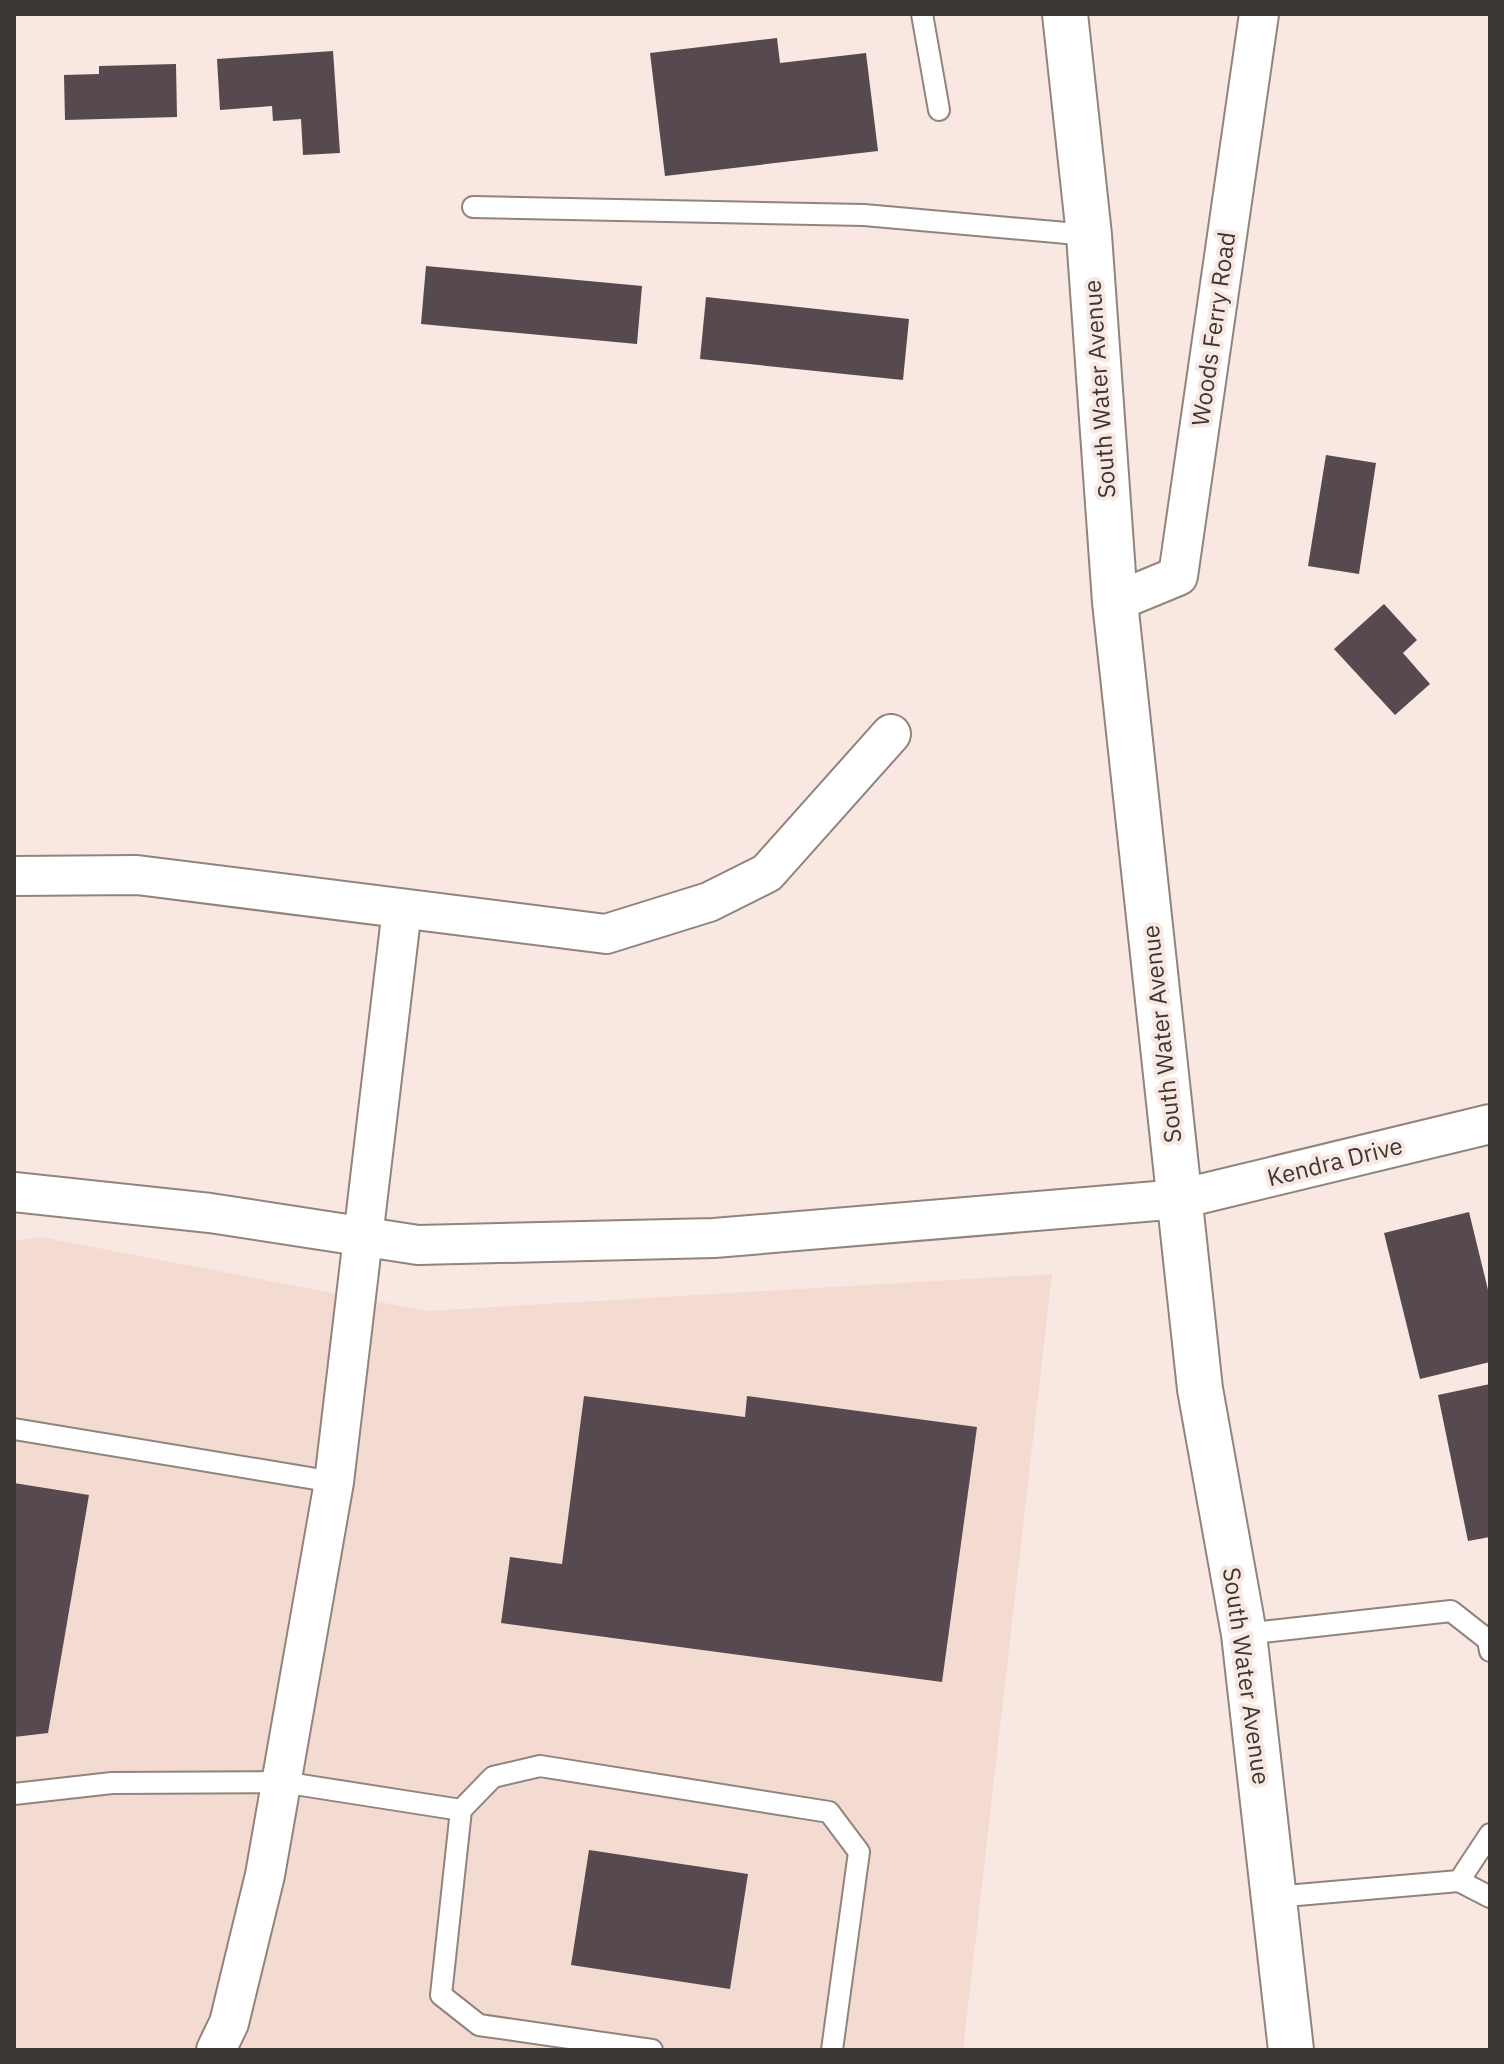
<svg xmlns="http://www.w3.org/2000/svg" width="1504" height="2064" font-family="'IBM Plex Sans',sans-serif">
<rect width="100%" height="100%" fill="#f8e8e1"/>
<path fill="#f3dbd2" d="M40,1237L427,1311L1052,1274L963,2050H14V1241Z"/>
<g fill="#56494f">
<path d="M777,38L780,63L866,53L878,151L665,176L650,53Z"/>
<path d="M333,51L340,153L303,155L301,119L273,121L272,106L220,110L217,59Z"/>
<path d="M176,64L177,117L65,120L64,75L99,74V66Z"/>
<path d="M426,266L642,286L637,344L421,324Z"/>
<path d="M706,297L909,319L903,380L700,359Z"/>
<path d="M1326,455L1376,463L1359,574L1308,566Z"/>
<path d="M1384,604L1417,640L1403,653L1430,684L1395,715L1334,649Z"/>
<path d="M1469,1212L1490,1298V1362L1420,1379L1384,1233Z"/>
<path d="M1490,1384V1537L1468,1541L1438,1395Z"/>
<path d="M584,1396L745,1417L747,1396L977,1427L942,1682L501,1623L510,1557L562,1564Z"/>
<path d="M14,1483L89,1495L48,1733L14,1737Z"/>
<path d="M589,1850L748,1874L730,1989L571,1965Z"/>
</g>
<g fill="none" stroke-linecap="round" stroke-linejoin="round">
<g stroke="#91837d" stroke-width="24">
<g id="service">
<path d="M922,14L939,110"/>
<path d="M473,207L864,215L1089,235"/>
<path d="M14,1429L334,1482"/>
<path d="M1244,1634L1451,1611L1488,1640L1490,1651"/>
<path d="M14,1794L112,1783L282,1782L461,1810"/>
<path d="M1459,1881L1490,1897"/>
<path d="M1274,1897L1459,1881L1490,1834"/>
<path d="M652,2050L479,2025L441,1995L461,1810L493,1777L540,1766L829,1812L859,1852L832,2050"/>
</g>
</g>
<g stroke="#91837d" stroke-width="42">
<g id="minor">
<path d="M1115,602L1178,576L1259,14"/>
<path d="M14,876L137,875L606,934L709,902L767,873L891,734"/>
<path d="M14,1192L210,1213L418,1245L714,1238L1180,1199L1490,1124"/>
<path d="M216,2050L229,2023L265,1875L334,1482L402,909"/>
</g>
</g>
<g stroke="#91837d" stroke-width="48">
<path id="secondary" d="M1065,14L1089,235L1115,602L1200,1389L1244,1634L1291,2050"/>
</g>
<use href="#service" stroke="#fff" stroke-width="20"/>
<use href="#minor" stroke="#fff" stroke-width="38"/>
<use href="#secondary" stroke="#fff" stroke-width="44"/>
</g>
<g text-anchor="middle" stroke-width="8" stroke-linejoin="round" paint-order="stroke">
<g font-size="24" fill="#3d3734" stroke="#f8e8e1">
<text transform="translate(1214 329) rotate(-82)" y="8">Woods Ferry Road</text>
<text transform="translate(1100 389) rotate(-94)" y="8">South Water Avenue</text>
<text transform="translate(1162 1034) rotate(-96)" y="8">South Water Avenue</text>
<text transform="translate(1335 1162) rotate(-14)" y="8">Kendra Drive</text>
<text transform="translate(1246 1676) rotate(82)" y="8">South Water Avenue</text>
</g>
</g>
<rect width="1504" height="2064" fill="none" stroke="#3d3734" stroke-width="32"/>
</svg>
